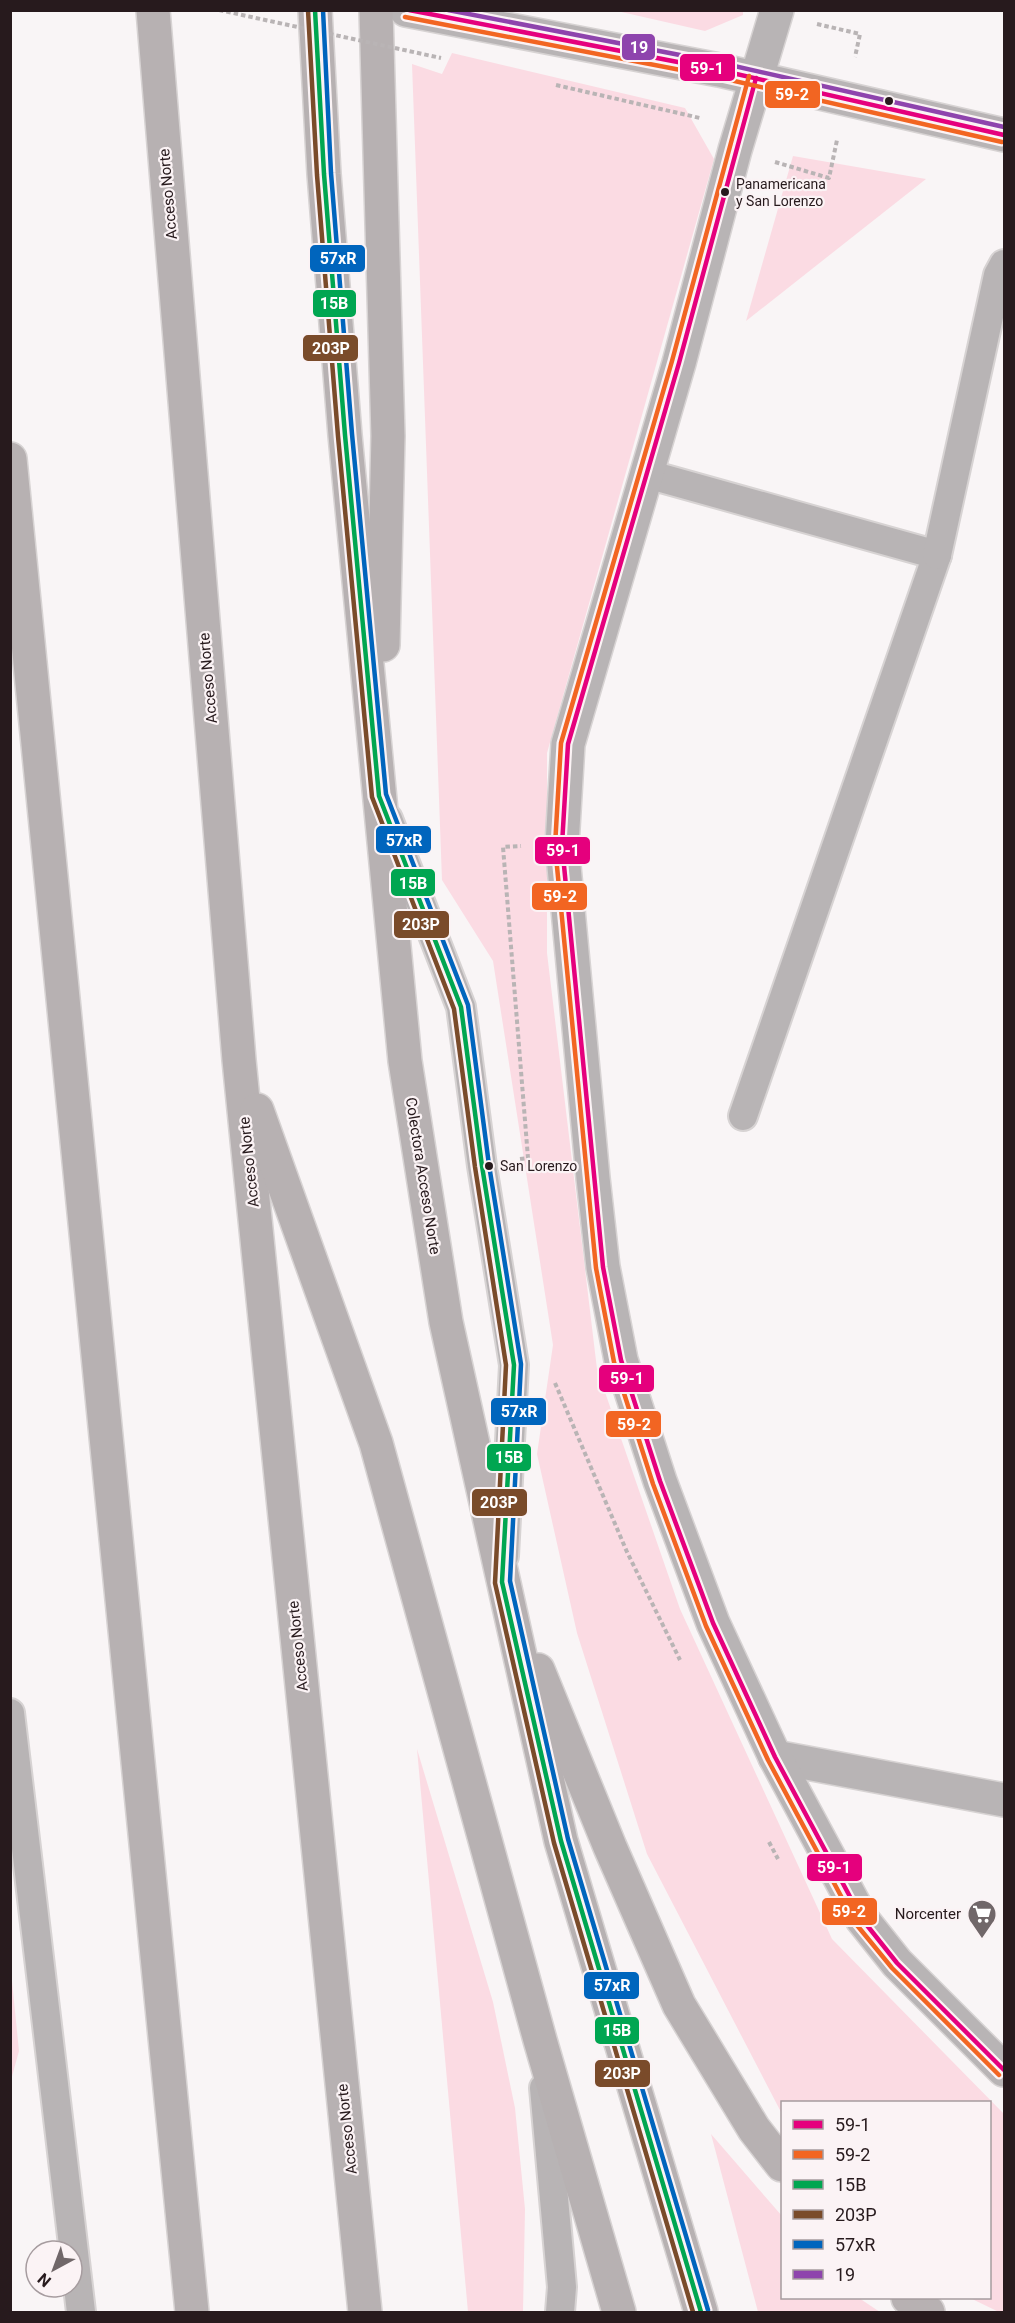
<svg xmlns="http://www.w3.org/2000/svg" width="1015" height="2323" font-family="Roboto,sans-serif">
<rect width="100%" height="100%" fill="#f9f5f6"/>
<g fill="#fbdbe3">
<path d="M617,11L743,10V15L705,31Z"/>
<path d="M452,53L685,108L714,159L547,753V953L597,1369L680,1609L832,1939L1004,2114V2312H999L970,2298H990V2102H782V2114L647,1854L577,1633L537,1454L553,1345L493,961L442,880L412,64L442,74Z"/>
<path d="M793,156L926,179L746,321Z"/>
<path d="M417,1749L493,2002L515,2108L525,2209L523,2312H468Z"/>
<path d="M11,1971L19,2051L11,2080H10Z"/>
<path d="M711,2134L782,2216V2298H859L880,2312H758Z"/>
</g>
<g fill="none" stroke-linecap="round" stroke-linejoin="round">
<g stroke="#d7d3d3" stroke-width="32">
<g id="lane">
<path d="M647,474L937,555L743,1116"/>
<path d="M937,555L998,275L1004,264"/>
<path d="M388,819L461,1007L482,1166L514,1365L504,1556"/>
<path d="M10,1713L81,2312"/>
<path d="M544,2088L562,2287L560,2312"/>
</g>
</g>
<g stroke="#d7d3d3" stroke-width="36">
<path id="street" d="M775,1757L1004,1800"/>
</g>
<g stroke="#d7d3d3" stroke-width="36">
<g id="secondary">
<path d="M406,10L719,70L1004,135"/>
<path d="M777,10L735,150L679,363L568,744L562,845L593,1178L603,1267L621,1360L660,1481L713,1623L775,1757L862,1919L897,1963L1004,2070"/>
</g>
</g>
<g stroke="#d7d3d3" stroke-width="36">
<g id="highway">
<path d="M153,10L239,1060L365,2312"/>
<path d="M315,10L324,174L345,435L405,1061L446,1322L561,1841L701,2312"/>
<path d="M376,10L388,436L383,645"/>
<path d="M10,459L192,2312"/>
<path d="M257,1110L376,1443L540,2040L619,2312"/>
<path d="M538,1670L610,1847L679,2005L754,2129L782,2165"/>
<path d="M908,2298L928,2312"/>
</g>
</g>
<g stroke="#b9b4b5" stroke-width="4" stroke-dasharray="4.5 3" stroke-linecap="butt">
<path d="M817,24L860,34L855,57"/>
<path d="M556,85L700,118"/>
<path d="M775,162L829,178L837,140"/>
<path d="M520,1159L528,1158L503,847L521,846"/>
<path d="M555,1383L627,1552L680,1660"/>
<path d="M769,1842L778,1859"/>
</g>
<use href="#lane" stroke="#b8b4b5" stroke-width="28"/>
<use href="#street" stroke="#b8b4b5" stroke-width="33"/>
<use href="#secondary" stroke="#b8b4b5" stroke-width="33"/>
<use href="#highway" stroke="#b7b1b2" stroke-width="33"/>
<path stroke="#b9b4b5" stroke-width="4" stroke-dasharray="4.5 3" stroke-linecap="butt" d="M219,10L441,58"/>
<g stroke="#fbf3f5" stroke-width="9">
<g id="bus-1">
<path d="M409,10L719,70L1004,135"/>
<path d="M756,78L679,363L568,744L562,845L603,1267L621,1360L660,1481L713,1623L775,1757L862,1919L897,1963L1004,2070"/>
</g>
</g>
<g stroke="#fbf3f5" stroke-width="9">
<g id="bus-2">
<path d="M405,17L717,77L1002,142"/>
<path d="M749,76L672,361L561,743L555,846L596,1268L614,1362L653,1484L706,1626L768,1760L856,1924L892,1968L999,2075"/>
</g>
</g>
<g stroke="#fbf3f5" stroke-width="9">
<path id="bus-3" d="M315,10L324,174L345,435L379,796L461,1007L482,1166L514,1365L502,1582L561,1841L701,2312"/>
</g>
<g stroke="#fbf3f5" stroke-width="9">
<path id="bus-4" d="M308,10L317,175L338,436L372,797L454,1009L475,1167L506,1365L495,1583L554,1843L693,2312"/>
</g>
<g stroke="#fbf3f5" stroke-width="9">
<path id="bus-5" d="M323,10L331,173L352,434L386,794L468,1005L489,1165L521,1364L510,1581L568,1839L708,2310"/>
</g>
<g stroke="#fbf3f5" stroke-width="9">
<path id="bus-6" d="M448,10L721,63L1004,127"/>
</g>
<use href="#bus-1" stroke="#e5007d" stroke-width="4.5"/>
<use href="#bus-2" stroke="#f26522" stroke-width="4.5"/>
<use href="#bus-3" stroke="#00a651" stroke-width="4.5"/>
<use href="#bus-4" stroke="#7a4b2a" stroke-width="4.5"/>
<use href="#bus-5" stroke="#0065bd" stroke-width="4.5"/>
<use href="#bus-6" stroke="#8e44ad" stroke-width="4.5"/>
</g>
<defs>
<g id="supermarket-pin" transform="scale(1.5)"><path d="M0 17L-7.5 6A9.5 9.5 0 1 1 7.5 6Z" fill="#706769" stroke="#fbf3f5"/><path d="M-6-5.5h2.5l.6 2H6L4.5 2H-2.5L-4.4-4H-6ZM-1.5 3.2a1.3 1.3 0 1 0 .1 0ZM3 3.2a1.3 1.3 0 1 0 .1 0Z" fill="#fff"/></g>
</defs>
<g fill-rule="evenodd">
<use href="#supermarket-pin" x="982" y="1914"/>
</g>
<g fill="#271a1d" stroke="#fbf3f5" stroke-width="2">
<circle cx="889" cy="101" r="5"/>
<circle cx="725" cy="192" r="5"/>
<circle cx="489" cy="1166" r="5"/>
</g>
<g text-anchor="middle" stroke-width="4.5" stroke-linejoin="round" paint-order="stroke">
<g font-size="14" fill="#271a1d" stroke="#fbf3f5" text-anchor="start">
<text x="736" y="189">Panamericana<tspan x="736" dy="17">y San Lorenzo</tspan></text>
<text x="500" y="1171">San Lorenzo</text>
</g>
<g font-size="15" fill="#271a1d" stroke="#fbf3f5">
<text transform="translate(168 194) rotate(-95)" y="5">Acceso Norte</text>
<text transform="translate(208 678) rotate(-95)" y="5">Acceso Norte</text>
<text transform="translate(249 1162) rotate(-96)" y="5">Acceso Norte</text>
<text transform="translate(423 1176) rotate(81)" y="5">Colectora Acceso Norte</text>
<text transform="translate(298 1646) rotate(-96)" y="5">Acceso Norte</text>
<text transform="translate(347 2129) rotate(-96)" y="5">Acceso Norte</text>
</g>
<g font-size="15" fill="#271a1d" stroke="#fbf3f5" text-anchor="end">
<text x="961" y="1919">Norcenter</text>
</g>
</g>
<g stroke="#fbf3f5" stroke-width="2">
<rect x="621" y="33" width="35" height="28" rx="6" fill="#8e44ad"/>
<rect x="679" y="53" width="57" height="29" rx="6" fill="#e5007d"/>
<rect x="764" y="80" width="57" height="29" rx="6" fill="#f26522"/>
<rect x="309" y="244" width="57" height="29" rx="6" fill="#0065bd"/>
<rect x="312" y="289" width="45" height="29" rx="6" fill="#00a651"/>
<rect x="302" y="334" width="57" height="28" rx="6" fill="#7a4b2a"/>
<rect x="375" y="825" width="57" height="29" rx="6" fill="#0065bd"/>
<rect x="534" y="836" width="57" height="29" rx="6" fill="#e5007d"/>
<rect x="390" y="868" width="46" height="29" rx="6" fill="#00a651"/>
<rect x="531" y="882" width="57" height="29" rx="6" fill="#f26522"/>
<rect x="393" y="910" width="57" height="29" rx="6" fill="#7a4b2a"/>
<rect x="598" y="1364" width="57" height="29" rx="6" fill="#e5007d"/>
<rect x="490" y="1397" width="57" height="29" rx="6" fill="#0065bd"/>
<rect x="605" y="1410" width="57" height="28" rx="6" fill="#f26522"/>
<rect x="486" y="1443" width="46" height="29" rx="6" fill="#00a651"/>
<rect x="471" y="1488" width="57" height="29" rx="6" fill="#7a4b2a"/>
<rect x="806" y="1853" width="57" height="29" rx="6" fill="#e5007d"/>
<rect x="821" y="1897" width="57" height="29" rx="6" fill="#f26522"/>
<rect x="583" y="1971" width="57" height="29" rx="6" fill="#0065bd"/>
<rect x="594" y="2016" width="46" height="29" rx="6" fill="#00a651"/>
<rect x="594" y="2059" width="57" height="29" rx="6" fill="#7a4b2a"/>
</g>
<g font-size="16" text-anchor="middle" font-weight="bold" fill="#fff">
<text x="639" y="53">19</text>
<text x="707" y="74">59-1</text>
<text x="792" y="100">59-2</text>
<text x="338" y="264">57xR</text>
<text x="334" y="309">15B</text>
<text x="331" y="354">203P</text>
<text x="404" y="846">57xR</text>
<text x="563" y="856">59-1</text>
<text x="413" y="889">15B</text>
<text x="560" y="902">59-2</text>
<text x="421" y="930">203P</text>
<text x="627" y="1384">59-1</text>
<text x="519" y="1417">57xR</text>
<text x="634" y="1430">59-2</text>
<text x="509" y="1463">15B</text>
<text x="499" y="1508">203P</text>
<text x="834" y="1873">59-1</text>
<text x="849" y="1917">59-2</text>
<text x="612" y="1991">57xR</text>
<text x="617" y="2036">15B</text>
<text x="622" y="2079">203P</text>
</g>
<rect width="1015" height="2323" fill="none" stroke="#271a1d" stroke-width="24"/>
<rect x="781" y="2101" width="210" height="198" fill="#fbf3f5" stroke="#a69c9f" stroke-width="1.5"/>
<rect x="793" y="2120" width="30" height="9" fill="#e5007d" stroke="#a69c9f" stroke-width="1.5"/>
<text x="835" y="2131" font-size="18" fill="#271a1d">59-1</text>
<rect x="793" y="2150" width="30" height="9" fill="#f26522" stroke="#a69c9f" stroke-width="1.5"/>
<text x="835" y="2161" font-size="18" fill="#271a1d">59-2</text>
<rect x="793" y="2180" width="30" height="9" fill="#00a651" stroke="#a69c9f" stroke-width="1.5"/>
<text x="835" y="2191" font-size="18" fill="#271a1d">15B</text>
<rect x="793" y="2210" width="30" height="9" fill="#7a4b2a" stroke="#a69c9f" stroke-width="1.5"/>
<text x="835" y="2221" font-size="18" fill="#271a1d">203P</text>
<rect x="793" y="2240" width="30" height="9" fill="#0065bd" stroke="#a69c9f" stroke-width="1.5"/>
<text x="835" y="2251" font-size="18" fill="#271a1d">57xR</text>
<rect x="793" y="2270" width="30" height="9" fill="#8e44ad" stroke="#a69c9f" stroke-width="1.5"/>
<text x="835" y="2281" font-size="18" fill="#271a1d">19</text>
<g transform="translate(54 2269) rotate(221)"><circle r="28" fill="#fbf3f5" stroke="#a69c9f" stroke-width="1.5"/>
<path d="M0-4.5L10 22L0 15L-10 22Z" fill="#706769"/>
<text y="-9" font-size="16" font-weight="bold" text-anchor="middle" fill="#271a1d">N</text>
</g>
</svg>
